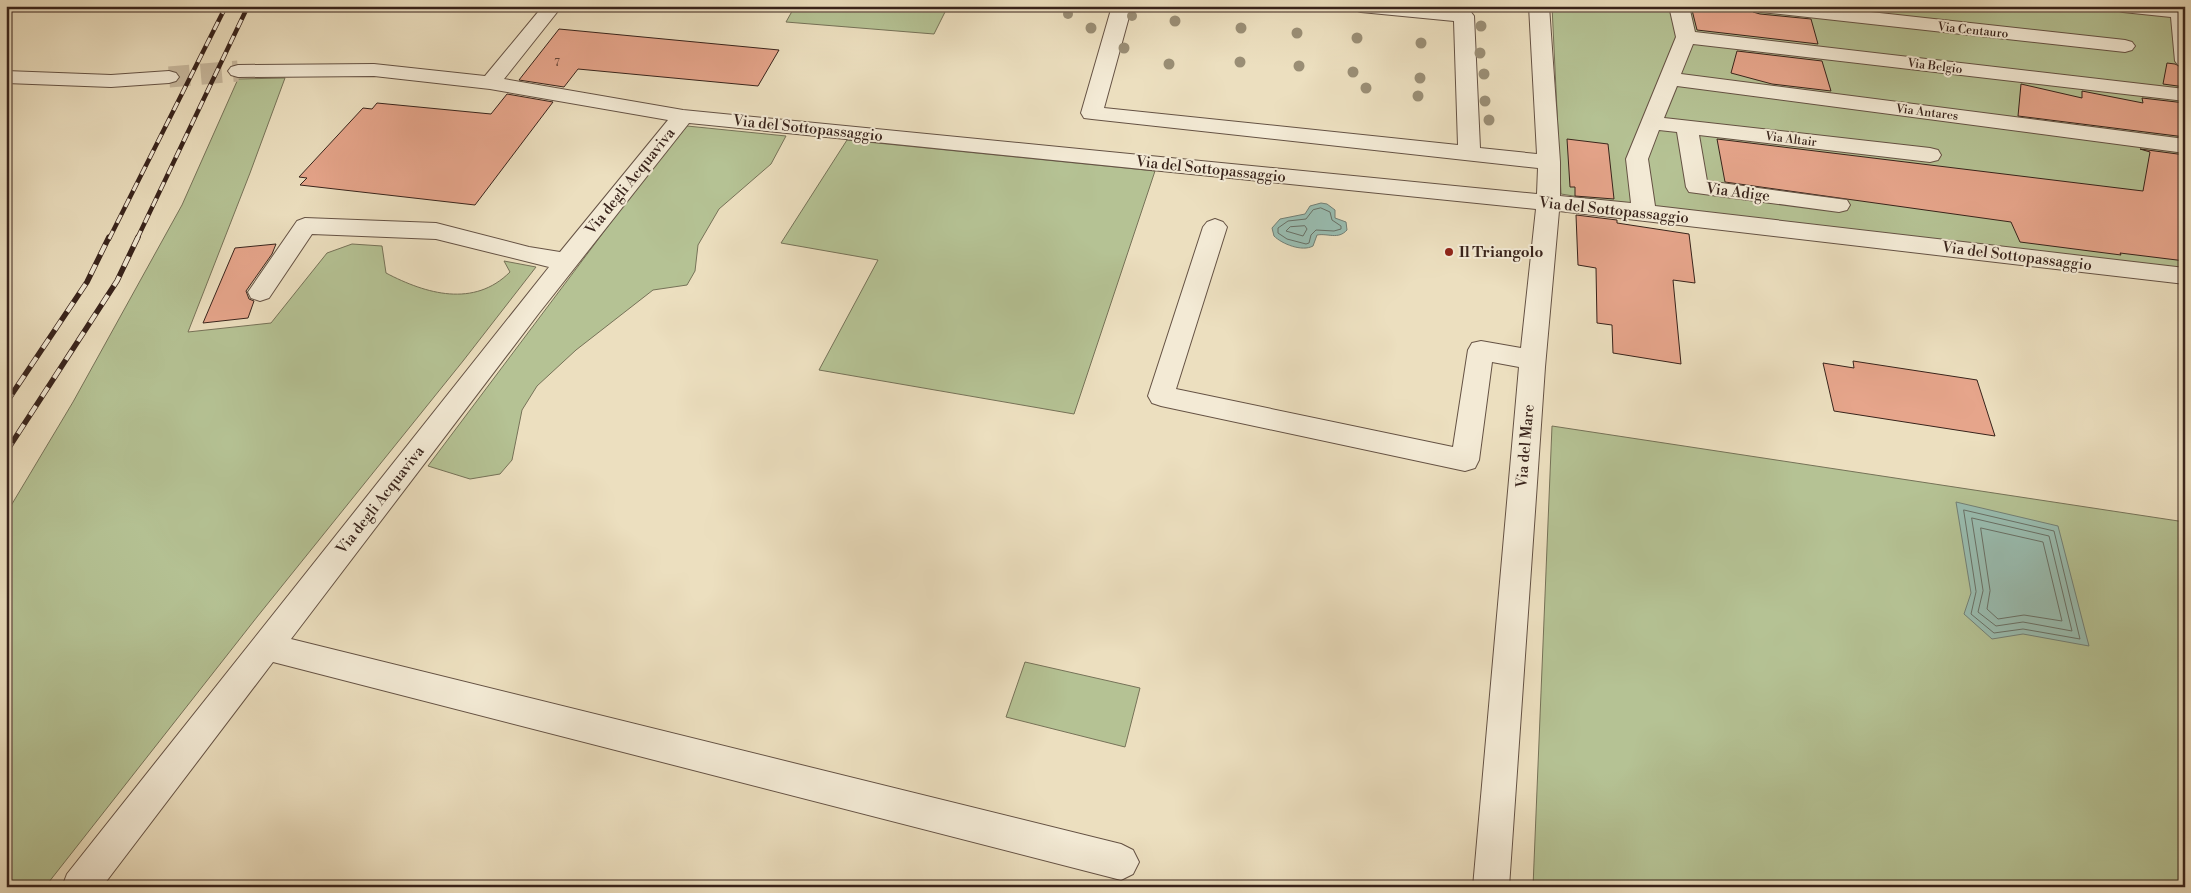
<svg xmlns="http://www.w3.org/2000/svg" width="2191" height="893" font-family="'Libre Bodoni',serif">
<rect width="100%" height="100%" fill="#ecdfbf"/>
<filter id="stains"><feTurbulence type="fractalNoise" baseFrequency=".004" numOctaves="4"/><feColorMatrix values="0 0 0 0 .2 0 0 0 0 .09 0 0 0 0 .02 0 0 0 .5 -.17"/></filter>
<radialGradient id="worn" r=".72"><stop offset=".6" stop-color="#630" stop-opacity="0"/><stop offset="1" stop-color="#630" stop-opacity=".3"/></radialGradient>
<g fill="#b5c294" stroke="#767258">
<path d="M795,6H948L934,34L786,22Z"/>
<path d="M1552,6H2185V270L1643,207L1561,194Z"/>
<path d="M285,78L250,173L188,332L271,323L327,253L352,244L382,246L386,273C426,294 474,308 510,272L504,261L536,267L463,361L257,617L45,887H6V514L73,402L182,205L238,79Z"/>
<path d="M687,126L786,136L771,164L719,209L698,245L695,271L687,285L653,290L576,350L537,386L522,410L512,460L500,474L470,479L428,466L648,173Z"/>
<path d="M847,140L1155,171L1074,414L819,370L878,260L781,243Z"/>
<path d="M1552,426L2185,522V887H1533Z"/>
<path d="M1025,662L1140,688L1125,747L1006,717Z"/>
</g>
<g fill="#99bdb1" stroke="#727f75">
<path d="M1321,203L1327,204L1335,210V218L1346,222L1347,230C1338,240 1328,233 1317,235L1313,246C1302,252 1282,244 1274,236L1272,228L1280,219L1305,214L1310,206Z"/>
<path d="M1956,502L2058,526L2089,646L2023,634L1992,639L1964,614L1971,593Z"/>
</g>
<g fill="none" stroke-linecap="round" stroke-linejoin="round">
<g stroke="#687066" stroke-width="1">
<path d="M1321,208L1330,212L1332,220L1341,226V229L1334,231L1316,230L1311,235L1309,243L1306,244L1287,239L1278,233V228L1288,221L1306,219L1313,210Z"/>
<path d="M1305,226L1307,229L1303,236L1286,231L1290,227Z"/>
<path d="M1964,510L2054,531L2080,639L2023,629L1994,633L1971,614L1976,592Z"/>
<path d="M1972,518L2049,536L2072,631L2023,622L1996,626L1978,612L1983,591Z"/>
<path d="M1981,528L2043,542L2062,621L2024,615L1998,619L1987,609L1990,591Z"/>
</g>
</g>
<g fill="#e6a58b" stroke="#38231b">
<path d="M1691,6H1750L1753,12L1760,14L1811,19L1818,44L1697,30Z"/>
<path d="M559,29L779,50L758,86L578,69L564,87L519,80Z"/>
<path d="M1737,51L1822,61L1831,91L1772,84L1731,73Z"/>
<path d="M2167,63L2175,64L2185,69V87L2163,84Z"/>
<path d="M2021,84L2082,98V91L2143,103L2142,98L2185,103V137L2018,116Z"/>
<path d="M507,94L553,102L475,205L300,185L307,178L299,177L363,108L372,109L377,103L491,114Z"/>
<path d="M1567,139L1608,144L1614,199L1575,196V187H1570Z"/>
<path d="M1717,139L2143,191L2150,152L2140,149L2185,155V261L2120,253L2121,255L2020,242L2011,222L1725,182Z"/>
<path d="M1576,215L1617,220V223L1689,234L1695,283L1673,280L1681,364L1613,353L1612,325L1597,323L1596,268L1578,265Z"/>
<path d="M276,244L272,254L246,291L249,299L254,301L248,318L203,323L235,248Z"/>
<path d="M1853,361L1977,380L1995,436L1834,411L1823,363L1854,368Z"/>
</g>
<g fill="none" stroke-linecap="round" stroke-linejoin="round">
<path stroke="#c8b99e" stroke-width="21" stroke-dasharray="21 11" stroke-linecap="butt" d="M169,77L238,71"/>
<g stroke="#655244" stroke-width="2">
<g id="minor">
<path d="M543,6H562L504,79L683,110L1537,194L1538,168L1092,119L1084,118L1081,113L1112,6H1132L1104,108L1458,145L1454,21L1361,12L1354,10L1352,6C1391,6 1433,2 1471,12L1474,16L1480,148L1537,154L1529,6H1549L1560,162V196L1631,203L1626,159L1676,37L1669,6H1689L1695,32L2185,89V101L1693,44L1681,74L2185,139V153L1677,86L1664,118L1930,148L1938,150L1941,155L1938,160L1930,162L1699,135L1707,181L1847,200L1850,205L1847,210L1839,212L1689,192L1686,187L1677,132L1659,130L1648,159L1655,206L2185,268V284L1559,211L1545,367L1509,887H1473L1519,367L1492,362L1479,460L1475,468L1465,471L1161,406L1152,403L1148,396L1203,227L1207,222L1215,219L1223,222L1227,227L1176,389L1453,447L1468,350L1472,343L1481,341L1521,348L1536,209L689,123L539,313L291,639L1121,844L1133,850L1139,862L1133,874L1121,880L273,662L102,887H62L67,874L549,267L436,239L312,234L269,298L260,301L251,298L248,292L297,221L305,218L436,223L529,247L560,252L668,120L490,89L374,76L238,77L231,75L228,71L231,67L238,65L374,64L485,76Z"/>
<path d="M1752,6H1816L2125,40L2132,42L2135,46L2132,50L2125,52L1761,12L1754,10Z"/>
<path d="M2114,6H2185V67L2178,65L2175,61L2171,17L2123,12L2116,10Z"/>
<path d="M6,71L111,75L169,71L176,73L179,77L176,81L169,83L111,87L6,83Z"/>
</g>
</g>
<use href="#minor" fill="#f3ead5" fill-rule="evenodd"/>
<g stroke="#38231b" stroke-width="4.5">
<g id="rail-far1">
<path d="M109,239L226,6"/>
<path d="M137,239L248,6"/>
</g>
</g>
<g stroke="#38231b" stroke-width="5.5">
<g id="rail">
<path d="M6,403L87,282L109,237"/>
<path d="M6,452L117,281L138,237"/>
</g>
</g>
<use href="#rail-far1" stroke="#f3ead5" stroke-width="3" stroke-dasharray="9" stroke-linecap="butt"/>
<use href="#rail" stroke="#f3ead5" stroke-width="4" stroke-dasharray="11" stroke-linecap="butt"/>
</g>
<g fill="#9a8e75">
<circle cx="1068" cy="14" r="5"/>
<circle cx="1132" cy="16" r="5"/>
<circle cx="1175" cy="21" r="5.5"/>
<circle cx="1481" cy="26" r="5.5"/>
<circle cx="1091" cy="28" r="5.5"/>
<circle cx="1241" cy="28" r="5.5"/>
<circle cx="1297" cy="33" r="5.5"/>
<circle cx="1357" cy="38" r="5.5"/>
<circle cx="1421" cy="43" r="5.5"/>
<circle cx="1124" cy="48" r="5.5"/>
<circle cx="1480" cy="53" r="5.5"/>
<circle cx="1240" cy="62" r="5.5"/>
<circle cx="1169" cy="64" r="5.5"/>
<circle cx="1299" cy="66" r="5.5"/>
<circle cx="1353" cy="72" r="5.5"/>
<circle cx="1484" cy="74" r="5.5"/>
<circle cx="1420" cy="78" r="5.5"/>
<circle cx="1366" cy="88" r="5.5"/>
<circle cx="1418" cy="96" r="5.5"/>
<circle cx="1485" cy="101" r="5.5"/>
<circle cx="1489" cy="120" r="5.5"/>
</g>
<circle fill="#8f2418" stroke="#f3ead5" stroke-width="2" cx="1449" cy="252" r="5"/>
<g text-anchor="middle" stroke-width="4" stroke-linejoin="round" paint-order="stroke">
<g font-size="11" fill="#644437">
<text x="557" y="66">7</text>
</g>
<g font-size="12" fill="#38231b" stroke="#f3ead5">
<text transform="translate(1973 30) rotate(6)" y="4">Via Centauro</text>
<text transform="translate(1935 66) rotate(7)" y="4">Via Belgio</text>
<text transform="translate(1927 112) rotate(7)" y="4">Via Antares</text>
<text transform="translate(1791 139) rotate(7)" y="4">Via Altair</text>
</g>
<g font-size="15" fill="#38231b" stroke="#f3ead5">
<text transform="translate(808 128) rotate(6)" y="5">Via del Sottopassaggio</text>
<text transform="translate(1211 169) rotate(6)" y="5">Via del Sottopassaggio</text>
<text transform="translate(630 181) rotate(-51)" y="5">Via degli Acquaviva</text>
<text transform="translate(1738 192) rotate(7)" y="5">Via Adige</text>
<text transform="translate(1614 210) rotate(6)" y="5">Via del Sottopassaggio</text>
<text transform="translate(2017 256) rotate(7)" y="5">Via del Sottopassaggio</text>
<text transform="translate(1525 446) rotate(-85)" y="5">Via del Mare</text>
<text transform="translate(380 500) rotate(-52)" y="5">Via degli Acquaviva</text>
</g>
<g font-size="15" font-weight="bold" fill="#38231b" stroke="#f3ead5" text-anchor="start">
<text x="1459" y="257">Il Triangolo</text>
</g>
</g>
<rect width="2191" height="893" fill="none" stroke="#ecdfbf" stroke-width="25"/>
<rect x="8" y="8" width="2176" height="878" fill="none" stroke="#38231b" stroke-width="2.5"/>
<rect x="12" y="12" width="2166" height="868" fill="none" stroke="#38231b"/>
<rect width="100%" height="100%" filter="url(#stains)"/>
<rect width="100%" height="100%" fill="url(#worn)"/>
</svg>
